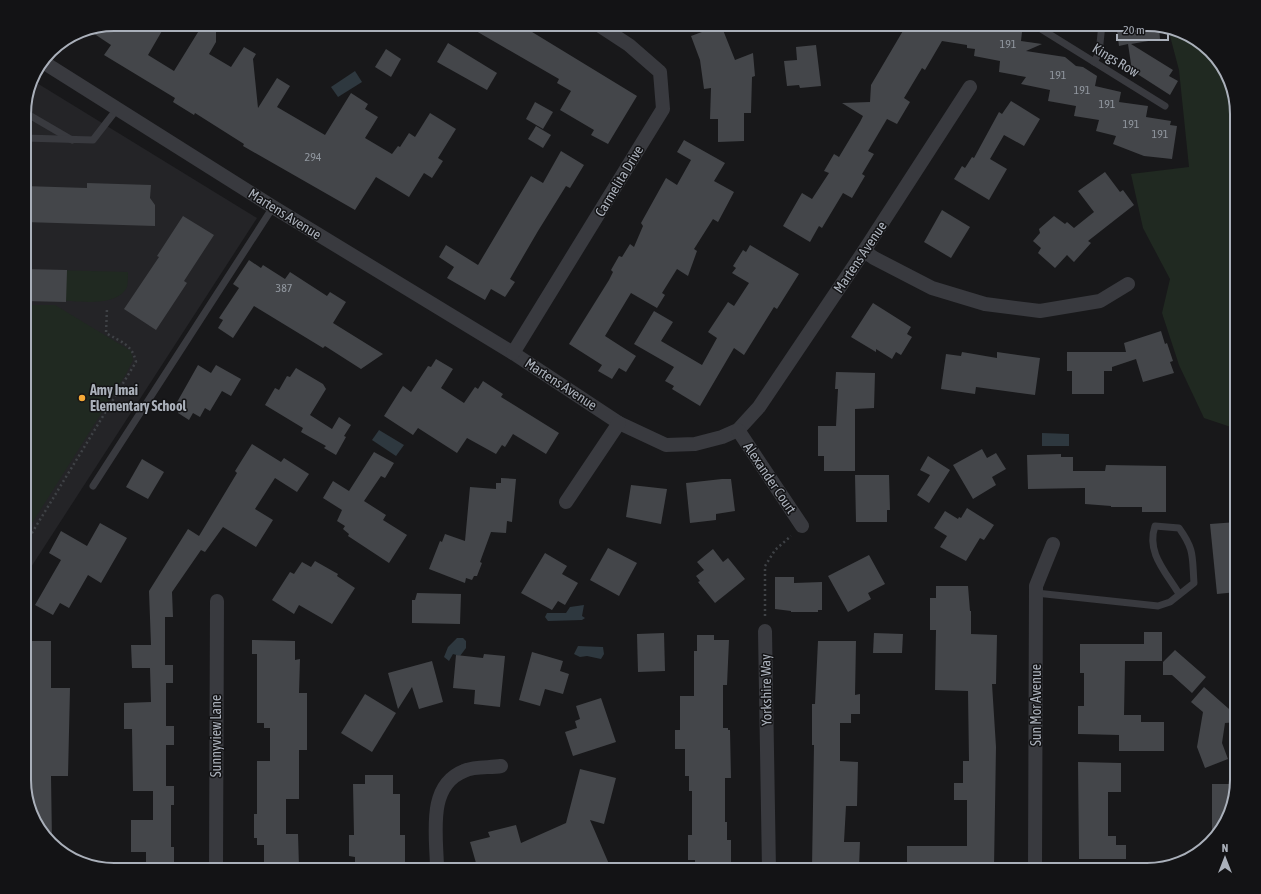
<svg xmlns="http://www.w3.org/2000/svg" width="1261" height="894" font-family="'Asap Condensed',sans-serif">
<rect width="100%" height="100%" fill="#18181a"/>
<path fill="#242427" d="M32,80L257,218L24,578V108Z"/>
<g fill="#202921">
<path d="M1169,32L1202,43L1228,74L1237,114V429L1204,418L1179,365L1162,313L1170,279L1143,228L1131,174L1189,167L1179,70Z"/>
<path d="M53,270L128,272C128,276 128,283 127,287C117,308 76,301 57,300L52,295Z"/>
<path d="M24,305H55L131,351L133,360L126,374L24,536Z"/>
</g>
<g fill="#2e383f">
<path d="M355,71L362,82L338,97L331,87Z"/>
<path d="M379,430L404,445L396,456L372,440Z"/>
<path d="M1042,433L1069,434V446H1042Z"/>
<path d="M584,605L582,616L585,618L582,620L548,621L545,617L547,613H566L570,607Z"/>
<path d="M457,638H463L466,641V648L460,656L453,654L449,661L444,657L448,647Z"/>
<path d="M578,646L603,647L604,654L601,659L587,656L580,657L574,654Z"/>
</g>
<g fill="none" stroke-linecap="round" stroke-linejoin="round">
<path stroke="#2e383f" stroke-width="5" d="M1234,102L1237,123"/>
</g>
<g fill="#44464a">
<path d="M114,24H166L148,55L174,71L203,24H221L216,32V42L209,54L231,67L244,47L256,54L253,59L258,108L277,78L290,86L277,107L325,135L351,93L368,104L365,109L378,117L365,138L392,154L398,146L400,147L409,133L415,137L430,113L456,129L438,158L443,161L432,178L424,173L409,197L376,177L355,210L243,146L244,144L195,113L194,115L173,102L175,98L104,55L111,45L87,29Z"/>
<path d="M464,24H519L637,96L608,144L591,135L594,130L560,110L571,91L557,83L559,79Z"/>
<path d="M907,24H1007L1016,26V31L1022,32L1021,41L1042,44L1026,51L1065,57L1076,66L1083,67L1097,76L1095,86L1121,92L1119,102L1148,106L1146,117L1171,121L1170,125L1177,126L1172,159L1144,156L1113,144L1116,136L1096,131L1099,120L1074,116L1076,106L1048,101L1050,90L1021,84L1026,77L999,72L1000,61L974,56L975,49L967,48V45L942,41L925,70L922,68L904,98L910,102L897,124L887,119L868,151L874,154L862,174L865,176L852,198L843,193L822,228L819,226L810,242L783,226L802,193L812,199L829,173L824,171L834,154L839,157L860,122L863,116L842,103L870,102L871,85Z"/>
<path d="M1148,24L1159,28L1160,39L1131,44L1173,70L1169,76L1178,81L1170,95L1128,68L1131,64L1128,44L1119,46L1117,30Z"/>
<path d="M721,25L735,60L753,53L755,76L752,77L751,113H744V141L718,142V119H710L711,88L704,89L700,60L691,36Z"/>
<path d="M448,43L497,73L487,90L437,62Z"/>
<path d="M816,45L821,86L800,88L799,85L787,86L784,61L797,60L796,47Z"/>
<path d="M386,49L401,59L391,77L375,67Z"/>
<path d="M1011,101L1040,119L1024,146L1004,135L990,159L1007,169L989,200L954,179L962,166L965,168L972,157L974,158L999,112L1002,114Z"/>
<path d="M535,102L553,112L543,129L526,119Z"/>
<path d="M536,126L551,135L543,148L528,139Z"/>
<path d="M684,140L725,163L714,181L734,192L718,222L713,219L694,249L697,251L688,276L677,269L662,293L665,295L657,308L631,293L605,336L636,356L626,372L619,368L612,379L598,371L602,365L569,344L609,280L613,272L611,270L619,256L622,257L630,244L634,247L643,226L641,223L666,178L677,185L691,160L677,152Z"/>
<path d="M561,151L584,165L570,188L566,186L538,231L510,279L515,282L505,297L491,289L485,300L447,278L454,267L439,257L446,245L478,265L531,176L543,183Z"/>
<path d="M1105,172L1120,192L1123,190L1134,205L1088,241L1091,243L1074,262L1067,255L1055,268L1038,253L1041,248L1033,241L1040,233L1039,229L1054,216L1065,224L1067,222L1074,228L1094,212L1078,191Z"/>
<path d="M87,183L151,185L150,198L155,205V226L24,222V186L87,188Z"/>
<path d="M942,210L970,227L951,258L924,242Z"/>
<path d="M183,216L214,235L184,281L187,283L156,330L124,309L159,257L157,256Z"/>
<path d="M750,245L799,274L777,309L774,307L744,355L734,348L700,406L672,389L674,386L665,381L674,367L634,344L654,311L673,322L661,341L702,365L717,338L708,332L728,302L734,306L749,283L732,273L736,268L733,266L743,250L746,252Z"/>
<path d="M249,260L261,268L263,265L285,279L290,272L327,296L330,292L346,302L333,323L383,354L361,369L325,346L323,348L254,306L233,338L218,328L223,320L219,318L239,288L233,284Z"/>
<path d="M24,269L67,270L66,302L24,301Z"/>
<path d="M873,303L911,327L907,334L912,337L901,355L896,352L892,359L876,349V352L851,337Z"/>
<path d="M1161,331L1165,344L1167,343L1173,361L1170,362L1174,373L1143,382L1136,359L1112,367V371H1104V394H1072V371H1067V352H1126L1124,343Z"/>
<path d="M962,352L997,358V352L1040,358L1035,395L976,387L975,394L941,389L946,354L961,356Z"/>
<path d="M436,359L453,369L441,388L464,403L475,387L478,389L483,381L503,394L501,397L559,433L546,454L513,434L505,447L502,445L496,454L467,438L457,453L418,428L413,435L384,416L403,386L411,392L428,366L431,367Z"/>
<path d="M198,365L211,373L216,365L241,379L231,396L222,391L210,411L205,408L200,417L193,413L189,420L178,413L181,407L176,404Z"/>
<path d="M296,368L323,384L326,389L310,415L332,429L339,417L351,425L344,436L346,437L336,455L324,448L326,446L301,432L303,428L265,405L275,388L279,390L287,376L290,377Z"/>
<path d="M836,372L875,373L874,408L855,409V471H824V456H818V426H836L838,389H835Z"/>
<path d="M252,444L281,462L284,458L309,474L297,492L275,478L255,509L273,520L256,547L223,527L205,552L201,550L172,592L173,617H165V665H173V683H166V726H174V745H166V786H174V805H171V847H174V867H169V870H149V867H146V852H131V820H153V791H133L132,729H124V703L151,702L150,668H132L131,645H151L149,591L188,529L199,536L237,473L235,471Z"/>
<path d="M982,449L987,458L996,453L1006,469L992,477L996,485L973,499L953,465Z"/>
<path d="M374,452L394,463L385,478L381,476L364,501L386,515L383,520L407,535L389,563L348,536L349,534L343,529L345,526L337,521L342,510L323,498L333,481L349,491Z"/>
<path d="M1061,454V457H1073V471H1105L1106,465L1166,466V512H1142V507H1111V506L1085,504V488L1028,489L1027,455Z"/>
<path d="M928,456L950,470L929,503L917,495L930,475L920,470Z"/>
<path d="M142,459L164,472L148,499L126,487Z"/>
<path d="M855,475H889L890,510H887V522H856Z"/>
<path d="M501,478L516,479L512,522L507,521L506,533L491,532L480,562L482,563L477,576H474L472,580L466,578L465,583L429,569L440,541L442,542L445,534L465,541L470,487L496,489V483H501Z"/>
<path d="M722,479H731L735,511L716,514V520L690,523L686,483Z"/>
<path d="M631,485L667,489L661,524L626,517Z"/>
<path d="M967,508L994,525L984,540L980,538L966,561L940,547L947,536L934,528L945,511L958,519L959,517L961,518Z"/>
<path d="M1237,522V592L1217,594L1210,524Z"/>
<path d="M100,523L127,538L101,583L88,575L69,608L60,603L53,615L35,605L61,560L49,553L61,531L87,546Z"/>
<path d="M608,548L637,563L619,596L590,580Z"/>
<path d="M713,549L723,562L728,558L745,579L715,603L698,582L700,581L696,576L704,570L697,562Z"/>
<path d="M545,553L567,566L562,574L578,583L565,605L558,601L552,610L521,593Z"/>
<path d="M869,555L885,584L868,593L871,599L848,612L828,576Z"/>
<path d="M315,561L338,574L337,576L355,588L332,624L299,605L294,614L272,600L290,572L294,574L302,562L311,567Z"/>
<path d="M775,577H794V583L822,582V610H818V612H791V611L775,609Z"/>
<path d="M936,586H968L970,611H971V634L997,635L996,684H992L996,747L994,867L907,870V846H967V800H954V783H963V761H969L968,691L935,690L936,630H930V598H936Z"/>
<path d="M417,593L461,594L460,624L412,623V600H415Z"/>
<path d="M1144,632H1162V661H1125L1124,715H1141V722H1164V751H1119V735L1078,734V706H1084V673H1080V644H1144Z"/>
<path d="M664,633L665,671L638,672L637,634Z"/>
<path d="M874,633L903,634L902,653H873Z"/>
<path d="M697,635H714V640H729L727,685H723V728H728V730H730L731,778H725V822H727V840H731V870H695V860H688V835H692V791H689V776H685V749H675V730H680V696H694V651H697Z"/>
<path d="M252,640L295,641V660L300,659L299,693H307V750H299V799H286V834H298L299,867H264V845H257V838H254V814H257V761H270V728H264V723H257V654H252Z"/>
<path d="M27,641H51V688H70L68,776H51L52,842L36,825L24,785V688H27Z"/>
<path d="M818,641H856L855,695L860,694V714H851V723H840V761L858,762L857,806H846L844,842H860L859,868L812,867L814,745H812V704H815Z"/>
<path d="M1175,650L1206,677L1192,693L1172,675H1163V662Z"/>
<path d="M532,652L563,661L560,671L569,674L563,694L545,689L540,706L519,700Z"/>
<path d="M484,654L505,656L500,707L474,704L475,690L453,688L456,655L483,658Z"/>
<path d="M432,661L443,702L419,709L412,687L398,709L388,673Z"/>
<path d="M1204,687L1237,716V722L1225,723L1222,743L1228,759L1205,768L1197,747L1203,712L1191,702Z"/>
<path d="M365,694L396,713L372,752L341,733Z"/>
<path d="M601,698L616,742L573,756L565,732L577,728L575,721L580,719L576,706Z"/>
<path d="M1078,762L1121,763V792H1108V836H1116V845H1126V859H1079Z"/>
<path d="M580,769L616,778L604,824L590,820L609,864L596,870H478L470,842L490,837L488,832L516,825L521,843L566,823Z"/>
<path d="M365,775H393V794H400V835H405V864H385V870H355V857L349,856V835H354L353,784H365Z"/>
<path d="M1212,784H1236L1218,835L1212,840Z"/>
</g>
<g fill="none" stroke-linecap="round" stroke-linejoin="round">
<g stroke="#3f4246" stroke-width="2.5" stroke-dasharray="2 3" stroke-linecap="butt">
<path d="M24,546L136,362C132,344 121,342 106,333L107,308"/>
<path d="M765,616V566L775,550L791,536"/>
</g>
<g stroke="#393a3f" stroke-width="7">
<path d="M1033,24L1165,106"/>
<path d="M1094,62L1099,53L1102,24"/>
<path d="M24,112L72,140"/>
<path d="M24,138L93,140L117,109"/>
<path d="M93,486L273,207"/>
<path d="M1036,593L1158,606L1170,602L1194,583C1192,557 1195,550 1179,528L1155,526C1146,553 1166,572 1179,594"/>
</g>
<g stroke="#393a3f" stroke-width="14">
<path d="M43,62L273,207L513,353L619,423L666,445L695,444L722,437L738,430L759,407L864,251L970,87"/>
<path d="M864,251L874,258L932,288L985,304L1040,311L1100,301L1128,284"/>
<path d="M513,353L663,109L660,72L629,45L597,24"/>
<path d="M738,430L802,526"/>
<path d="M566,502L619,423"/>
<path d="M765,631L769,870"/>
<path d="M216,870L217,601"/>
<path d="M437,870C437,837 426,786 464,771C474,766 490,768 501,766"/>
<path d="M1035,870L1036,586L1053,544"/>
</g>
</g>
<circle fill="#f4a937" stroke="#131315" stroke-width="1.5" cx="82" cy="398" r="4"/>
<g text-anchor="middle" stroke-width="3" stroke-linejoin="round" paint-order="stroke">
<g font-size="12" fill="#90969e">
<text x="1008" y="48">191</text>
<text x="1058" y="79">191</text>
<text x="1082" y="94">191</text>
<text x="1107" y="108">191</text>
<text x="1131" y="128">191</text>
<text x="1160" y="138">191</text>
<text x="313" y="161">294</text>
<text x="284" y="292">387</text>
</g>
<g font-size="14" fill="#aab0ba" stroke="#131315">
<text transform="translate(1116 60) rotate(31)" y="5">Kings Row</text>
<text transform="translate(619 181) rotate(-59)" y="5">Carmelita Drive</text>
<text transform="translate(285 214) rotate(32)" y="5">Martens Avenue</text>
<text transform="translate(860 257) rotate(-56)" y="5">Martens Avenue</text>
<text transform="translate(561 384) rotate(33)" y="5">Martens Avenue</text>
<text transform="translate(770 478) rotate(56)" y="5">Alexander Court</text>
<text transform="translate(766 690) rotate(-91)" y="5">Yorkshire Way</text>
<text transform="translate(1036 705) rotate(-90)" y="5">Sun Mor Avenue</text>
<text transform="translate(216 736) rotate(-90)" y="5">Sunnyview Lane</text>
</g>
<g font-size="14" font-weight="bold" fill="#aab0ba" stroke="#131315" text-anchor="start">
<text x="90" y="395">Amy Imai<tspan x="90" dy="16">Elementary School</tspan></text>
</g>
</g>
<path d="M0 0H1261V894H0ZM114 31H1147A83 83 0 0 1 1230 114V780A83 83 0 0 1 1147 863H114A83 83 0 0 1 31 780V114A83 83 0 0 1 114 31Z" fill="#131315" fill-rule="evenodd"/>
<path fill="none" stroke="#aab0ba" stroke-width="2" d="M114 31H1147A83 83 0 0 1 1230 114V780A83 83 0 0 1 1147 863H114A83 83 0 0 1 31 780V114A83 83 0 0 1 114 31Z"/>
<g transform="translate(1225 858)" stroke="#131315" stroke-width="3" paint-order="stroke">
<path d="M0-3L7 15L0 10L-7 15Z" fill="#aab0ba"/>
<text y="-6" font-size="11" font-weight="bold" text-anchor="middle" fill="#aab0ba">N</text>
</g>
<path d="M1117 34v6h51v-6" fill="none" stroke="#aab0ba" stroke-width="2"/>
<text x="1123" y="34" font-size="12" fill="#aab0ba" stroke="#131315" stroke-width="3" paint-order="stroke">20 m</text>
</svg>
